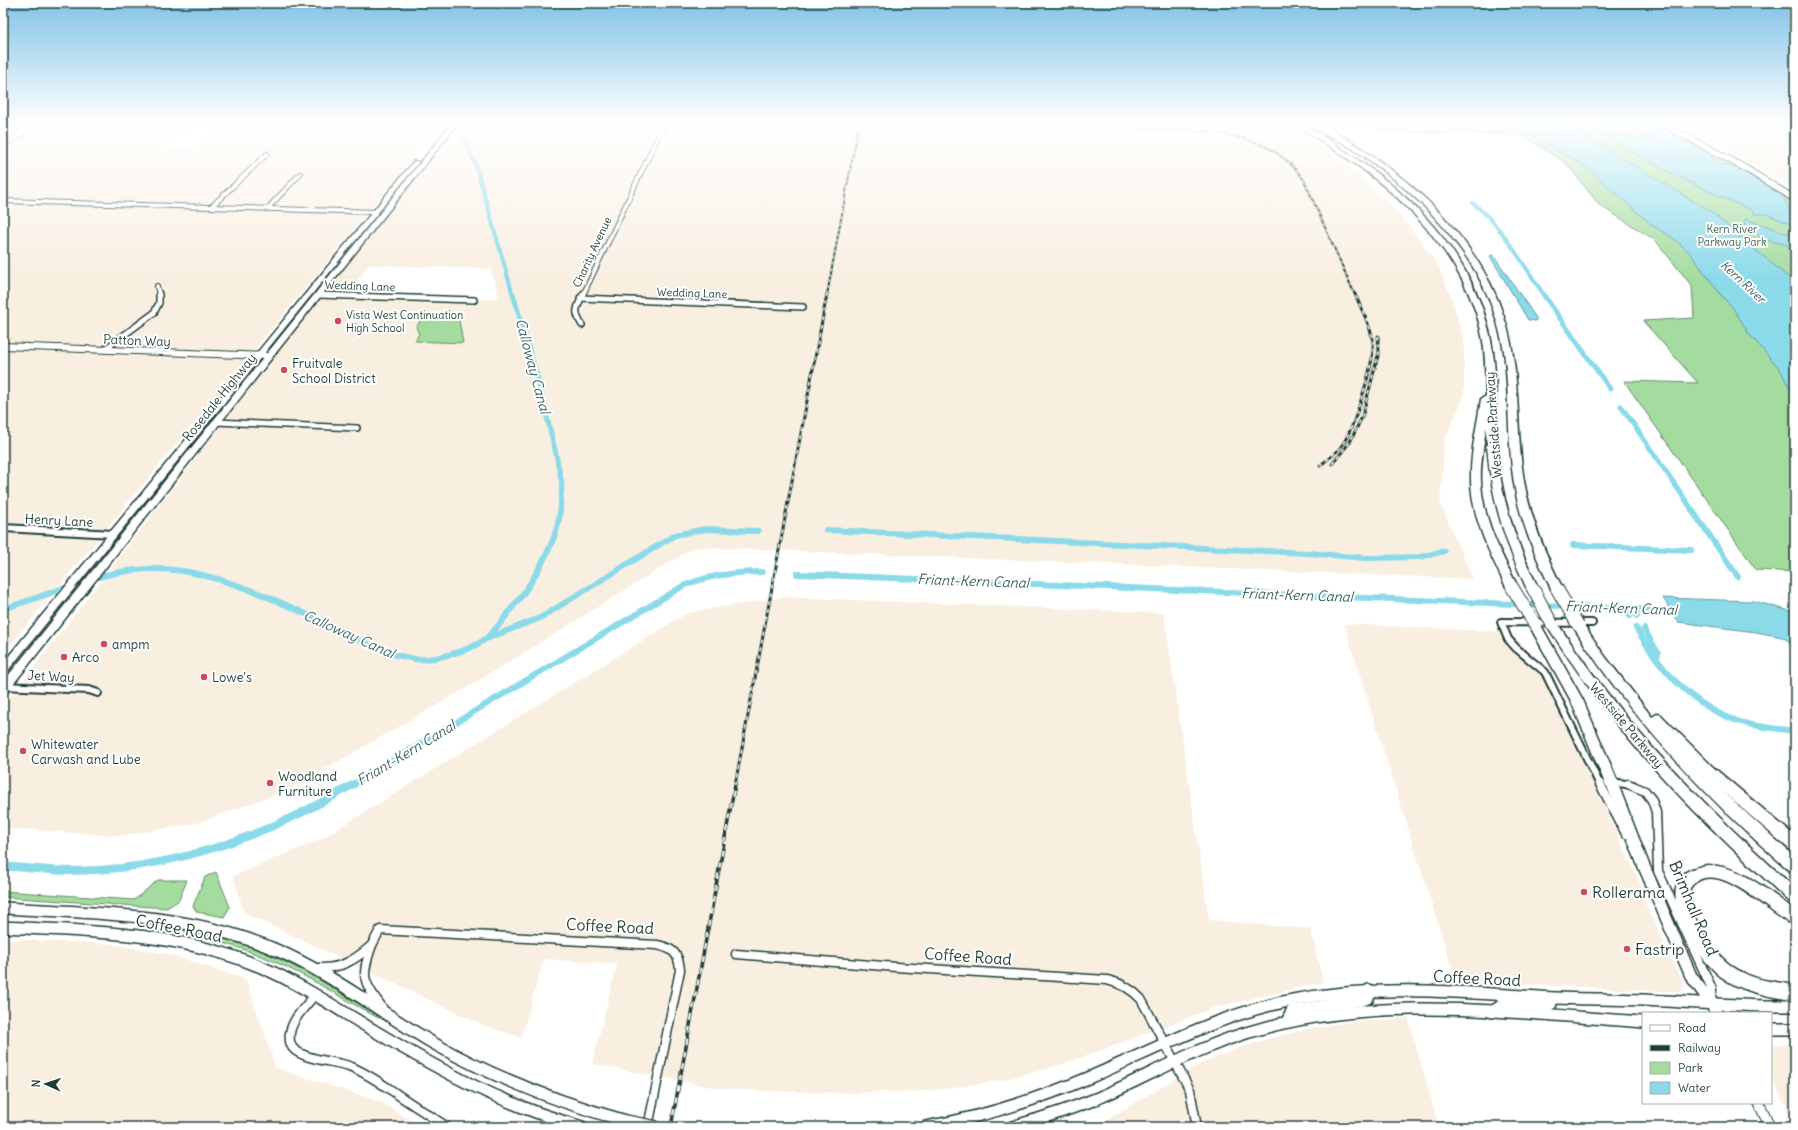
<svg xmlns="http://www.w3.org/2000/svg" width="1798" height="1130" font-family="Delius,sans-serif">
<rect width="100%" height="100%" fill="#fff"/>
<filter id="ink" filterUnits="userSpaceOnUse"><feTurbulence type="fractalNoise" baseFrequency=".025" numOctaves="2"/><feDisplacementMap in="SourceGraphic" scale="8" xChannelSelector="R" yChannelSelector="G"/><feConvolveMatrix kernelMatrix="1 2 1 2 8 2 1 2 1" color-interpolation-filters="sRGB"/></filter>
<g filter="url(#ink)">
<g fill="#f9efe1" fill-rule="evenodd">
<path d="M3,122H196L165,149L190,150L222,122H443L11,644L3,647Z"/>
<path d="M462,122H1275L1326,149L1368,183L1400,215L1437,263L1453,302L1464,342V396L1445,439L1440,503L1473,579L695,547L462,691L290,789L198,823L120,836L3,828V707L282,347ZM369,265L491,269L499,298L474,300L344,296Z"/>
<path d="M1672,122H1742L1787,141L1795,145V189L1754,165Z"/>
<path d="M783,597L1164,613L1209,920L1311,929L1323,982L1213,1008L1084,1057L1046,1069L1007,1079L966,1086L925,1091L852,1093L756,1091L717,1088L592,1064L617,964L544,959L521,1038L483,1025L244,913L233,876L323,838L687,613Z"/>
<path d="M1344,624L1509,632L1545,666L1609,817L1643,890L1645,903L1684,985L1680,992L1456,981Z"/>
<path d="M3,939L112,944L168,954L246,979L276,1068L381,1102L421,1127H3Z"/>
<path d="M1408,1018L1439,1127H1095L1198,1065L1234,1050L1270,1038L1308,1029L1346,1022Z"/>
<path d="M1771,1045H1795V1126L1771,1076Z"/>
</g>
<g fill="#a4dca0" stroke="#628c6a">
<path d="M1366,122H1657L1729,161L1795,201V572L1756,570L1624,381L1698,383L1643,321L1694,318L1692,286L1655,240L1599,205L1566,163L1521,135L1382,132Z"/>
<path d="M425,314L458,315L463,343L415,341L419,334L416,327Z"/>
<path d="M216,872L230,907L224,917L197,912L193,906L205,877Z"/>
<path d="M158,880H187L179,900L167,908L3,897V891L134,900Z"/>
<path d="M184,928L256,948L310,974L380,1017L378,1018C338,996 299,970 256,954C232,944 206,940 182,930Z"/>
</g>
<g fill="#8bdae9" stroke="#609ba1" fill-rule="evenodd">
<path d="M1510,122L1563,123L1710,211L1795,283V394L1788,385L1780,369L1749,334L1733,308L1721,295L1690,253L1673,238L1653,226L1586,167Z"/>
<path d="M1584,122H1651L1712,154L1715,163L1739,169L1778,192L1786,200V205L1795,211V226L1766,214H1754L1752,210C1693,186 1637,157 1584,122ZM1619,127C1630,127 1642,129 1650,137C1637,144 1627,138 1617,130Z"/>
<path d="M1746,219L1795,236V247L1763,239L1745,224L1744,221Z"/>
<path d="M1492,255L1495,257L1536,318V321L1528,320L1490,256Z"/>
<path d="M1663,598L1753,601L1795,612V645L1782,637L1756,632L1678,622Z"/>
</g>
<g fill="none" stroke-linecap="round" stroke-linejoin="round">
<g stroke="#8bdae9" stroke-width="4">
<path d="M454,122L461,132L476,166L513,295"/>
<path d="M1757,122L1795,138"/>
<path d="M1473,203C1503,227 1522,263 1544,295"/>
</g>
<g stroke="#8bdae9" stroke-width="5">
<path d="M513,294L538,380L556,454L562,484L560,511"/>
<path d="M1543,294L1610,389"/>
<path d="M1621,406L1693,511"/>
</g>
<g stroke="#8bdae9" stroke-width="6">
<path d="M1692,510L1738,577"/>
<path d="M826,530L1308,553L1366,558L1420,557L1444,551"/>
<path d="M1573,545L1691,550"/>
<path d="M797,574L1677,611"/>
<path d="M1625,608L1630,616"/>
<path d="M3,609C67,590 113,561 183,571C231,579 279,601 323,622C353,636 381,654 415,659C433,661 469,651 484,640C495,632 504,618 512,608C531,586 559,539 560,510"/>
<path d="M1633,609L1637,616"/>
<path d="M1636,628C1659,667 1688,702 1732,719C1752,727 1774,728 1795,731"/>
<path d="M1644,629L1658,653L1657,658"/>
<path d="M486,639L540,618L675,535L705,529L758,531"/>
<path d="M352,785L683,586C709,575 734,572 762,572"/>
</g>
<path stroke="#8bdae9" stroke-width="8" d="M3,866C26,868 49,871 73,871C173,870 269,835 354,784"/>
<g stroke="#1f3d34" stroke-width="6">
<g id="minor-far3">
<path d="M3,146L37,122"/>
<path d="M3,201L376,212"/>
<path d="M211,207L267,154"/>
<path d="M268,208L300,174"/>
<path d="M157,286L159,295"/>
<path d="M583,295L665,122"/>
</g>
</g>
<g stroke="#1f3d34" stroke-width="8">
<g id="minor-far2">
<path d="M318,295L474,300"/>
<path d="M580,298L803,307"/>
<path d="M582,325C573,311 577,308 583,294"/>
<path d="M105,349L154,313L159,303V294"/>
<path d="M216,422L357,428"/>
</g>
</g>
<g stroke="#1f3d34" stroke-width="10">
<g id="minor-far1">
<path d="M3,528L114,534"/>
<path d="M1592,623L1501,622L1508,639L1516,648L1545,672L1600,785"/>
<path d="M3,686L89,690L98,693"/>
<path d="M1611,782L1633,785"/>
</g>
</g>
<g stroke="#1f3d34" stroke-width="11">
<g id="minor">
<path d="M1600,784L1626,834"/>
<path d="M1628,784L1645,791L1652,800L1656,812L1658,871L1712,989L1711,1002"/>
<path d="M372,945L380,930L657,945C673,948 679,954 680,970L648,1127"/>
<path d="M736,954L896,967L1107,980C1121,983 1131,988 1141,999L1190,1090L1197,1127"/>
<path d="M318,968C341,969 355,960 372,945C361,976 362,981 382,1007"/>
<path d="M315,995C305,1007 284,1026 291,1045C296,1059 335,1061 349,1066C365,1072 379,1082 394,1092C411,1104 429,1115 447,1127"/>
</g>
</g>
<g stroke="#1f3d34" stroke-width="8">
<path id="tertiary-far1" d="M3,346L269,356"/>
</g>
<g stroke="#1f3d34" stroke-width="12">
<path id="tertiary" d="M1759,1103L1770,1127"/>
</g>
<g stroke="#1f3d34" stroke-width="8">
<path id="secondary-far2" d="M1660,122L1743,167L1795,199"/>
</g>
<g stroke="#1f3d34" stroke-width="12">
<path id="secondary-far1" d="M1611,782L1612,785"/>
</g>
<g stroke="#1f3d34" stroke-width="14">
<g id="secondary">
<path d="M1612,784L1643,864L1691,976L1711,1003L1716,1013"/>
<path d="M3,908C94,913 189,913 274,949C331,973 380,1012 433,1043C494,1078 558,1102 626,1121"/>
<path d="M3,927C90,931 179,932 261,967C301,984 336,1008 373,1030C443,1072 503,1105 582,1127"/>
<path d="M1492,1012L1503,1005L1549,1006L1551,1004V998"/>
<path d="M1287,1022L1292,1011L1363,1000L1368,998L1369,990"/>
<path d="M1771,1029H1795"/>
<path d="M926,1127C984,1117 1039,1099 1093,1076C1160,1047 1225,1012 1298,999C1378,985 1459,992 1540,997C1574,1000 1608,998 1643,1000C1694,1002 1744,1007 1795,1006"/>
<path d="M1012,1127C1043,1118 1075,1108 1105,1095C1152,1074 1197,1048 1246,1033C1375,993 1511,1013 1643,1022"/>
</g>
</g>
<g stroke="#1f3d34" stroke-width="3">
<g id="primary">
<path d="M453,122H459L7,692L3,693V682Z"/>
<path d="M414,161L419,162L6,673L3,674V663Z"/>
</g>
</g>
<g stroke="#1f3d34" stroke-width="3">
<g id="motorway">
<path d="M1292,122C1295,122 1298,122 1301,123C1306,125 1311,129 1316,132C1332,142 1348,153 1364,164C1421,204 1475,264 1490,335C1498,371 1495,410 1497,446C1500,496 1515,542 1538,587L1536,590H1528L1526,587C1501,534 1488,486 1486,427C1484,445 1480,464 1481,482C1483,520 1501,554 1518,587L1516,590H1508L1506,587C1490,554 1472,519 1471,481C1470,453 1477,426 1481,399L1486,396C1485,376 1486,355 1482,336C1469,268 1418,211 1365,171C1349,159 1333,149 1317,138C1309,133 1299,129 1292,122Z"/>
<path d="M1310,122C1328,122 1366,152 1382,163C1436,202 1485,255 1505,320C1520,367 1516,418 1522,467C1527,510 1543,550 1563,589L1561,592H1553L1551,589C1535,555 1520,521 1514,484C1507,440 1510,395 1504,352C1497,311 1480,272 1454,240C1427,205 1392,175 1356,151C1341,141 1322,134 1310,122Z"/>
<path d="M1534,618L1538,620L1583,700L1618,782L1616,786L1611,788L1606,786L1571,701L1528,623L1530,620Z"/>
<path d="M1552,619L1556,621C1581,659 1608,696 1638,731C1686,787 1740,838 1795,888V904L1790,902C1733,850 1677,797 1628,738C1599,702 1573,666 1548,627L1546,624L1548,621Z"/>
<path d="M1578,620L1582,622L1604,655L1652,717L1657,714L1661,715L1713,767L1795,836V851L1790,850L1721,790L1795,857V873L1790,871C1707,799 1633,721 1574,628L1572,625L1574,622Z"/>
<path d="M1707,865C1741,865 1769,892 1795,910V926C1770,916 1716,853 1690,888C1688,919 1716,961 1744,973C1759,981 1778,982 1795,985V1001C1770,996 1744,993 1723,978C1701,963 1662,904 1680,878C1686,869 1698,867 1707,865Z"/>
</g>
</g>
<use href="#minor-far3" stroke="#fff" stroke-width="4"/>
<use href="#minor-far2" stroke="#fff" stroke-width="5"/>
<use href="#minor-far1" stroke="#fff" stroke-width="6"/>
<use href="#minor" stroke="#fff" stroke-width="8"/>
<use href="#tertiary-far1" stroke="#fff" stroke-width="6"/>
<use href="#tertiary" stroke="#fff" stroke-width="10"/>
<use href="#secondary-far2" stroke="#fff" stroke-width="5.5"/>
<use href="#secondary-far1" stroke="#fff" stroke-width="8"/>
<use href="#secondary" stroke="#fff" stroke-width="11"/>
<use href="#primary" fill="#fff" fill-rule="evenodd"/>
<use href="#motorway" fill="#fff" fill-rule="evenodd"/>
<g stroke="#1f3d34" stroke-width="2">
<g id="rail-far2">
<path d="M947,122L1208,131C1247,137 1281,146 1304,180L1355,295"/>
<path d="M827,295L859,122"/>
</g>
</g>
<g stroke="#1f3d34" stroke-width="3">
<g id="rail-far1">
<path d="M1332,464L1350,442L1362,417L1379,352L1378,336"/>
<path d="M1320,466C1327,459 1337,453 1342,445C1354,429 1375,361 1373,342C1371,325 1361,309 1355,294"/>
<path d="M735,785L827,294"/>
</g>
</g>
<g stroke="#1f3d34" stroke-width="3.5">
<path id="rail" d="M671,1127L735,784"/>
</g>
<use href="#rail-far2" stroke="#fff" stroke-width="1" stroke-dasharray="3" stroke-linecap="butt"/>
<use href="#rail-far1" stroke="#fff" stroke-width="1.5" stroke-dasharray="4" stroke-linecap="butt"/>
<use href="#rail" stroke="#fff" stroke-width="2" stroke-dasharray="6" stroke-linecap="butt"/>
<g stroke="#1f3d34" stroke-width="14" stroke-linecap="butt">
<path id="secondary-bridge" d="M626,1121L657,1127"/>
</g>
<g stroke="#1f3d34" stroke-width="14" stroke-linecap="butt">
<g id="motorway-bridge">
<path d="M1512,587L1534,623"/>
<path d="M1532,587L1552,624"/>
<path d="M1557,589L1578,625"/>
</g>
</g>
<use href="#secondary-bridge" stroke="#fff" stroke-width="11"/>
<use href="#motorway-bridge" stroke="#fff" stroke-width="12"/>
</g>
</g>
<linearGradient id="sky" x2="0" y2="1"><stop stop-color="#83c3e8"/><stop offset="0.44" stop-color="#fff"/><stop offset="1" stop-color="#fff" stop-opacity="0"/></linearGradient>
<rect width="1798" height="280" fill="url(#sky)"/>
<g fill="#d1495b" stroke="#fff" stroke-width="1.5">
<circle cx="338" cy="321" r="4"/>
<circle cx="284" cy="370" r="4"/>
<circle cx="104" cy="644" r="4"/>
<circle cx="64" cy="657" r="4"/>
<circle cx="204" cy="677" r="4"/>
<circle cx="23" cy="751" r="4"/>
<circle cx="270" cy="783" r="4"/>
<circle cx="1584" cy="892" r="4"/>
<circle cx="1627" cy="949" r="4"/>
</g>
<g text-anchor="middle" stroke-width="4" stroke-linejoin="round" paint-order="stroke">
<g font-size="11" fill="#40654f" stroke="#fff">
<text x="1732" y="233">Kern River<tspan x="1732" dy="13">Parkway Park</tspan></text>
</g>
<g font-size="11" fill="#1f3d34" stroke="#fff">
<text transform="translate(592 252) rotate(-65)" y="4">Charity Avenue</text>
<text transform="translate(360 286) rotate(2)" y="4">Wedding Lane</text>
<text transform="translate(692 293) rotate(2)" y="4">Wedding Lane</text>
</g>
<g font-size="11" fill="#1f3d34" stroke="#fff" text-anchor="start">
<text x="346" y="319">Vista West Continuation<tspan x="346" dy="13">High School</tspan></text>
</g>
<g font-size="12" font-style="italic" fill="#3a6461" stroke="#fff">
<text transform="translate(1743 282) rotate(43)" y="4">Kern River</text>
</g>
<g font-size="13" fill="#1f3d34" stroke="#fff">
<text transform="translate(137 340) rotate(2)" y="5">Patton Way</text>
<text transform="translate(219 397) rotate(-51)" y="5">Rosedale Highway</text>
<text transform="translate(1493 425) rotate(-94)" y="5">Westside Parkway</text>
<text transform="translate(59 520) rotate(3)" y="5">Henry Lane</text>
<text transform="translate(51 676) rotate(3)" y="5">Jet Way</text>
<text transform="translate(1627 725) rotate(50)" y="5">Westside Parkway</text>
</g>
<g font-size="13" fill="#1f3d34" stroke="#fff" text-anchor="start">
<text x="292" y="368">Fruitvale<tspan x="292" dy="15">School District</tspan></text>
<text x="112" y="649">ampm</text>
<text x="72" y="662">Arco</text>
<text x="212" y="682">Lowe's</text>
<text x="31" y="749">Whitewater<tspan x="31" dy="15">Carwash and Lube</tspan></text>
<text x="278" y="781">Woodland<tspan x="278" dy="15">Furniture</tspan></text>
</g>
<g font-size="14" font-style="italic" fill="#3a6461" stroke="#fff">
<text transform="translate(533 366) rotate(75)" y="5">Calloway Canal</text>
<text transform="translate(973 581) rotate(2)" y="5">Friant-Kern Canal</text>
<text transform="translate(1297 595) rotate(2)" y="5">Friant-Kern Canal</text>
<text transform="translate(1621 608) rotate(2)" y="5">Friant-Kern Canal</text>
<text transform="translate(349 634) rotate(24)" y="5">Calloway Canal</text>
<text transform="translate(406 753) rotate(-31)" y="5">Friant-Kern Canal</text>
</g>
<g font-size="16" fill="#1f3d34" stroke="#fff" text-anchor="start">
<text x="1592" y="898">Rollerama</text>
<text x="1635" y="955">Fastrip</text>
</g>
<g font-size="16" fill="#1f3d34" stroke="#fff">
<text transform="translate(1694 908) rotate(67)" y="6">Brimhall Road</text>
<text transform="translate(610 926) rotate(3)" y="6">Coffee Road</text>
<text transform="translate(179 928) rotate(11)" y="6">Coffee Road</text>
<text transform="translate(968 956) rotate(4)" y="6">Coffee Road</text>
<text transform="translate(1477 978) rotate(3)" y="6">Coffee Road</text>
</g>
</g>
<rect width="1798" height="1130" fill="none" stroke="#fff" stroke-width="16"/>
<rect x="8" y="8" width="1782" height="1114" fill="none" stroke="#1f3d34" stroke-width="1.5" filter="url(#ink)"/>
<rect x="1642" y="1012" width="130" height="92" fill="#ffffff" stroke="#a5b1ae"/>
<rect x="1650" y="1025" width="20" height="6" fill="#ffffff" stroke="#a5b1ae"/>
<text x="1678" y="1032" font-size="12" fill="#1f3d34">Road</text>
<rect x="1650" y="1045" width="20" height="6" fill="#1f3d34" stroke="#a5b1ae"/>
<text x="1678" y="1052" font-size="12" fill="#1f3d34">Railway</text>
<rect x="1650" y="1062" width="20" height="12" fill="#a4dca0" stroke="#a5b1ae"/>
<text x="1678" y="1072" font-size="12" fill="#1f3d34">Park</text>
<rect x="1650" y="1082" width="20" height="12" fill="#8bdae9" stroke="#a5b1ae"/>
<text x="1678" y="1092" font-size="12" fill="#1f3d34">Water</text>
<g transform="translate(46 1084) rotate(273)" stroke="#ffffff" stroke-width="3" paint-order="stroke">
<path d="M0-3L7 15L0 10L-7 15Z" fill="#1f3d34"/>
<text y="-6" font-size="11" font-weight="bold" text-anchor="middle" fill="#1f3d34">N</text>
</g>
</svg>
